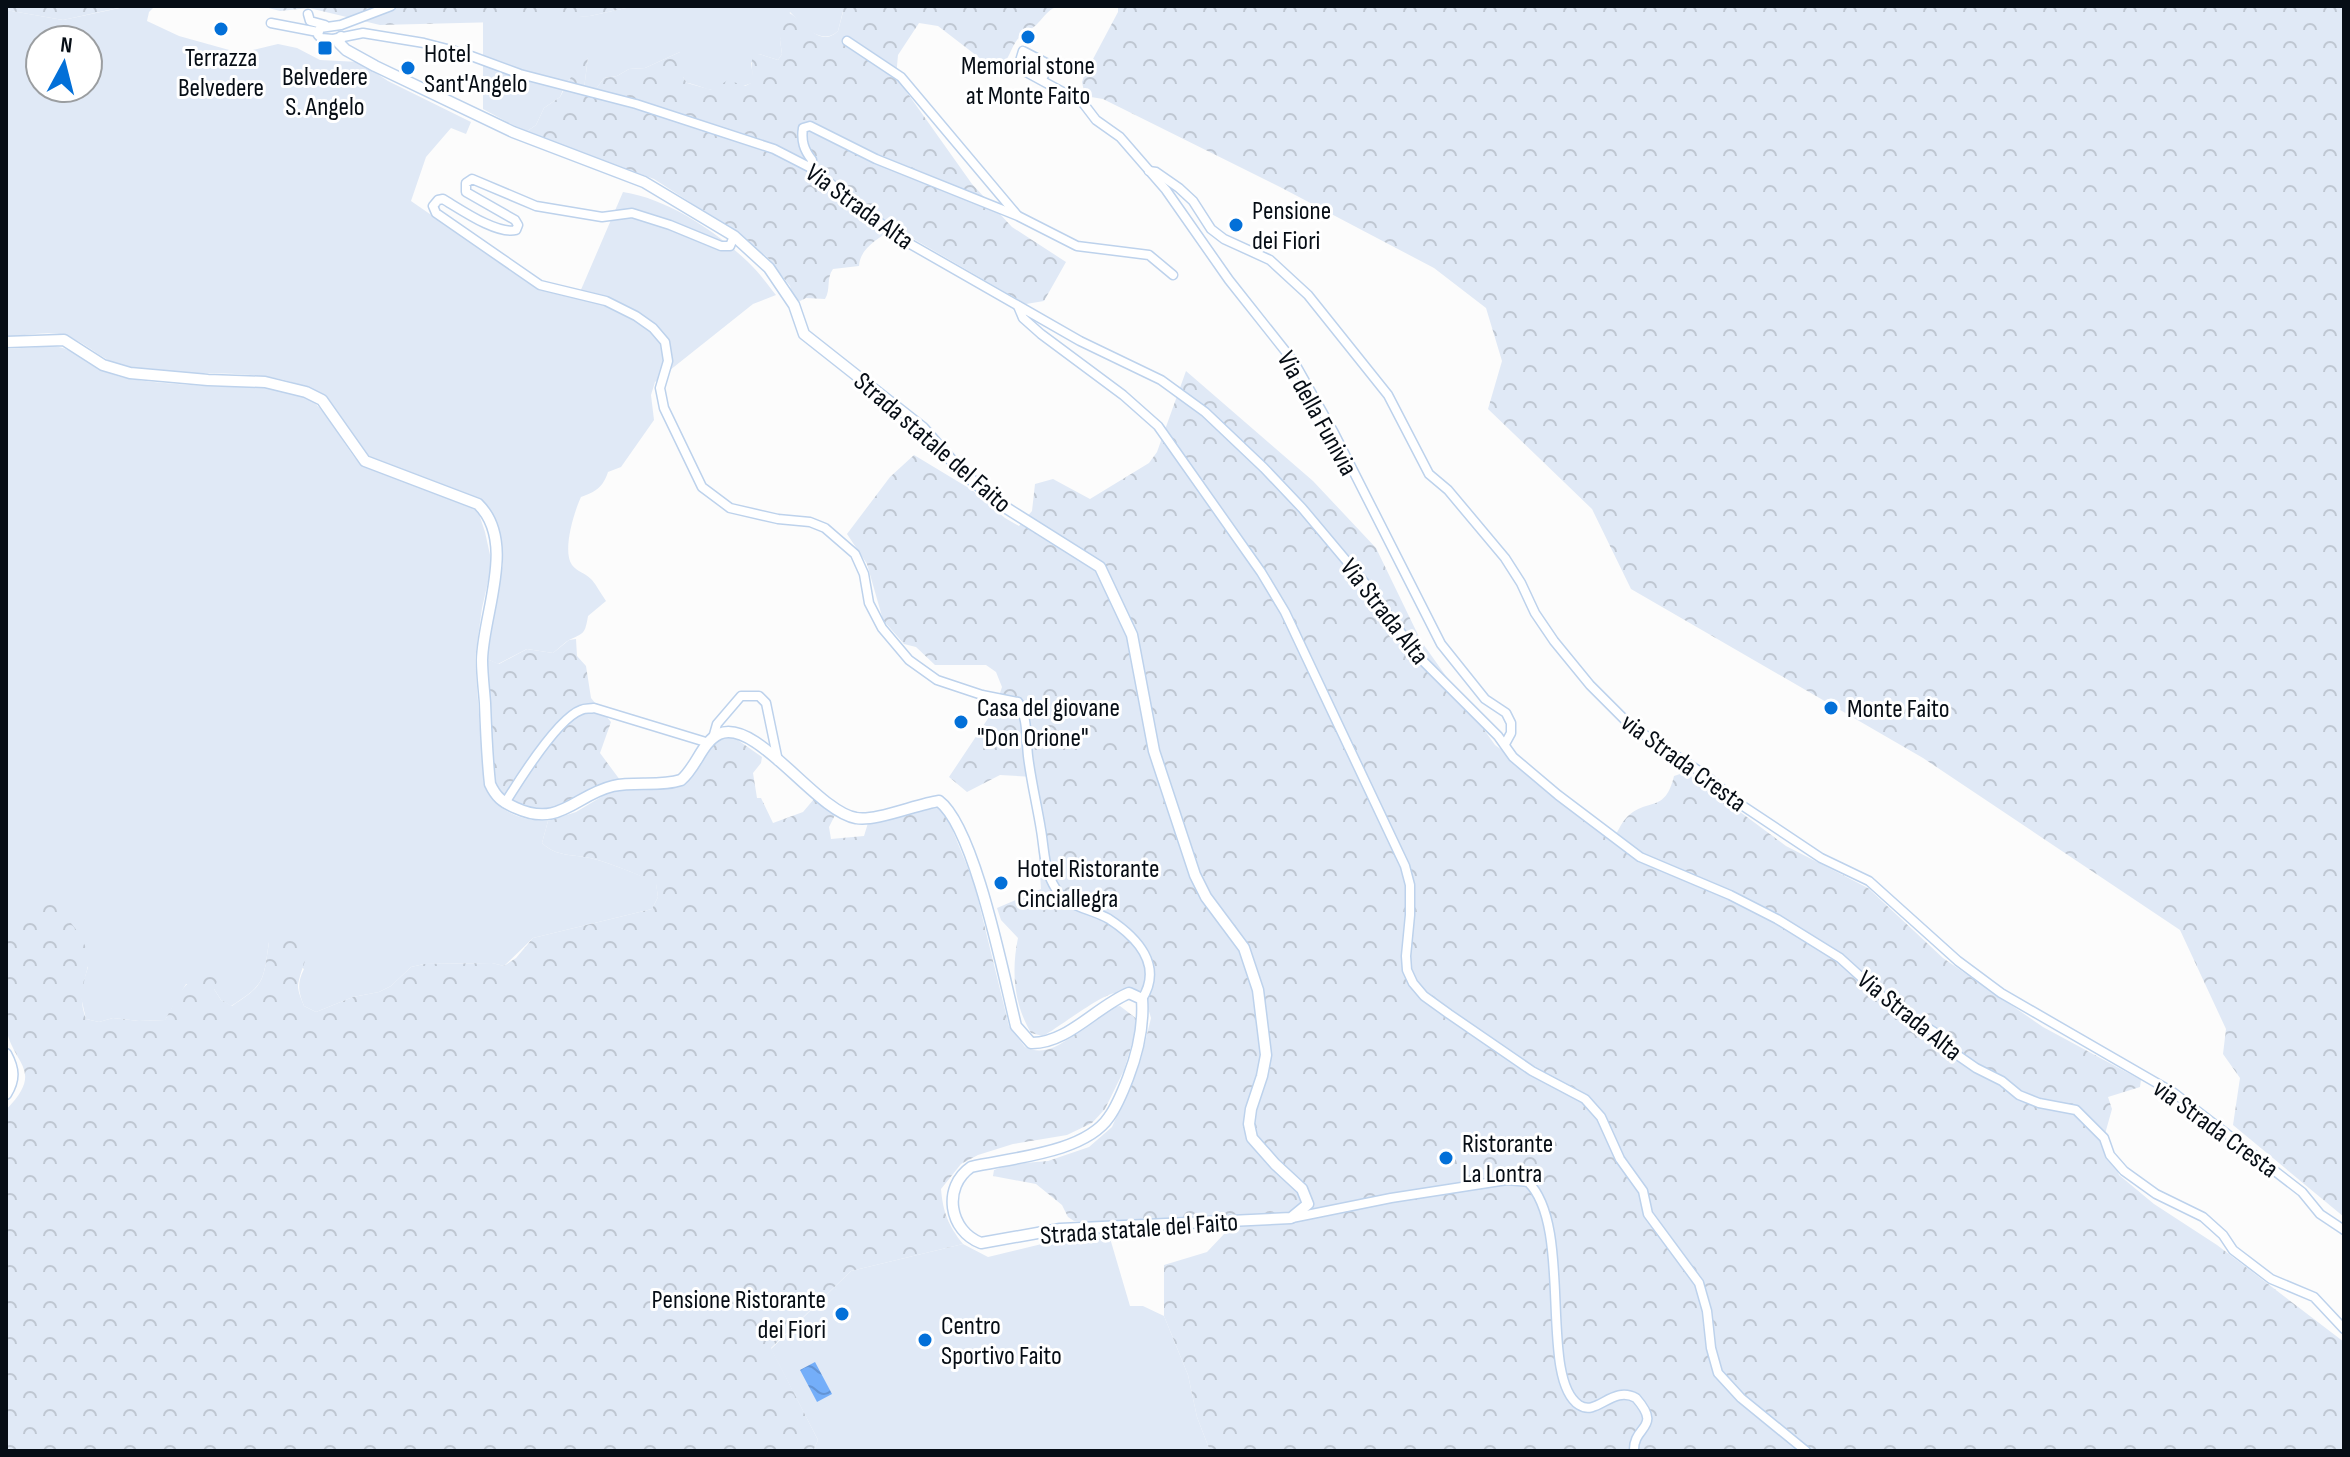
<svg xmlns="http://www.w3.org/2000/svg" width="2350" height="1457" font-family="'Sofia Sans Condensed',sans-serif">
<defs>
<pattern id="forest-crowns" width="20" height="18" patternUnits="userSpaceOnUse" patternTransform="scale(2)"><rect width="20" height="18" fill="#e0e9f6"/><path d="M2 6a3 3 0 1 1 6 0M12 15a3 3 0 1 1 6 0" fill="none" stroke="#bfc7d2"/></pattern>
<pattern id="water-waves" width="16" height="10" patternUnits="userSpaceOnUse" patternTransform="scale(2)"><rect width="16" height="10" fill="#74aef9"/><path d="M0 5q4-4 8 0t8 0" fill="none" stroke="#6394d5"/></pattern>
</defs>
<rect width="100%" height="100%" fill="#fcfcfc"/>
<g fill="#e0e9f6" fill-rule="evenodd">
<path d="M129,6H155L149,12L147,21L179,36L240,53L278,44L297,48L320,60L359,62L388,81L471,122L466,134L451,128L426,157L411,201L540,290L577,299L623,192C668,199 714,230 747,261C758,271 767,284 776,295L753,304L655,382L651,395L654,420L621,467L608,472C603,487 596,492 581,497C574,512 562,551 572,565C577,572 586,573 592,580C597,586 601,594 606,601L588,616C585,634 584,633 569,640C564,643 558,649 553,653L527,649L498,664L487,659L493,610L503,564L489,508L468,494L368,456L325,397C271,361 189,381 127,367C103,362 89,344 67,336C49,330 25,336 6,337V10L63,20ZM40,40H88V88H40Z"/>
<path d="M635,6H839L843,11L838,31C821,47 802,24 790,12L780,40L782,54L778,60L759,54L751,63L753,76L752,83C742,87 723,91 712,90C704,89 696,84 687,83L683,77L680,52L645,68L629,69L617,76L604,78L596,89L590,92L584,89L588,57L565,85L560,97L544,108L536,125L526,132L483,109V22L590,16Z"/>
<path d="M53,346C78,348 99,375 131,379C155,383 180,384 205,386C239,388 283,382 313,402C330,414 345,449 362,466L474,509L479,514L485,532L492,564L482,608L475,659L484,785C495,811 521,821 548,821L542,843C557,857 571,854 590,858C605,861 643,876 656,883L658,897L652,909L533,938L504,966L492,963L424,964L411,967L391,986L379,992L353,997L316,1012L304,1006C298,991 297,983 304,969L269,942C263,981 266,984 231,1006L221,1000L214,989L186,984L165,1020L139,1021L113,1018L99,1022L86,1019L80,993L88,967L6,929V349Z"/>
<path d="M1107,1228L1130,1306H1143L1164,1316L1188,1375L1197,1417L1210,1451H813L818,1440L771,1349L851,1271L963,1244L988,1257Z"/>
</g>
<g fill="url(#forest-crowns)">
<path d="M6,6H127L63,20L6,10Z"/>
<path d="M261,6H635L590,16L535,21L380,25L309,8L280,11Z"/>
<path d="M839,6H1057C1047,11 1045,16 1038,23C1032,30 1023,32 1017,40C1009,51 1009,64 994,69L938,26L919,23L898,55L896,77L972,184L1012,227L1066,262L1044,301L1026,304L898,230L892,229C878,239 860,248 859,266L833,269C826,278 831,290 825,299L806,298L800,301L794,298L790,286L768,258L744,237L654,179L526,132L536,125L544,108L560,97L582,57H588L584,89L590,92L596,89L604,78L617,76L629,69L645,68L680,52L686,53L689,59L683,77L687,83L712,90L728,80L745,86L751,83C754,73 750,65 753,56L759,54L778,60L782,54L780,40L784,11C802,15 818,51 838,31L843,12Z"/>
<path d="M1118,6H2344V1217L2233,1125L2240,1078L2223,1054L2226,1029L2180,930L1923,758L1631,589L1592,509L1488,409L1502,361L1486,308L1434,268L1280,187L1103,99L1085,96L1082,82L1084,76L1118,12Z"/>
<path d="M1186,371L1313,481L1376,548L1421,641L1495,745L1616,834C1619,829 1622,822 1627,817C1648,797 1665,814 1674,776L1680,774L1693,777L1786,846L1868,888L1943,958L2043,1027L2141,1080L2140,1087L2108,1097L2112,1109L2105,1134L2119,1175L2154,1204L2217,1245L2344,1342V1451H1210L1197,1417L1188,1375L1164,1316V1265L1207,1252L1243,1214L1094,1223L1074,1221L1068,1217L1062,1205L1036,1184L993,1176L994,1170L1012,1164L1048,1161L1089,1147L1112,1127L1140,1063L1151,1018L1147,1005C1138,1000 1126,993 1116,993C1103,993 1058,1028 1043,1036L1031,1033C1014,1004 1011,972 1018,938L1001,920L997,908L1041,889L1034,777L1000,775L967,792L949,777L995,708L1002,687L996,672L986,665H935L916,647L904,644L883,620L867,564L847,534L890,477L914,455L972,490L1005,518L1019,526L1032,511L1035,484L1053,479L1090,499L1149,463L1157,452Z"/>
<path d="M576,639L577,656L586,666L591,698L611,722L600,753L620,780C580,784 562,823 518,803C506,798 500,794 495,783L487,659L499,664L527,649L553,653L569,640Z"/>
<path d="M732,736L762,757L761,763L753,773L757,798H761L773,823L803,812L814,799L835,815L829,827L831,839L864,836L868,823L927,808H940L946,814L974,883L1009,1026L1025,1047C1060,1065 1090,1009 1120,1006L1137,1019L1136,1030L1124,1070L1105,1109L1092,1123L1067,1135L1013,1144L978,1155L961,1164L941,1189C943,1212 948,1225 963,1244L851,1271L771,1348L818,1440L813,1451H6V1110C46,1069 12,1065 6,1027C4,1015 3,937 7,928C12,915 28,900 40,893C60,910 95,940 87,970C82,989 79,1000 86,1019L99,1022L113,1018L139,1021L165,1020C182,990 184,975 221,972L214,989L221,1000L232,1006C266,984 263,981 269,942L280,935L292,933C314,955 305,956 299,980C296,989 301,998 304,1006L316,1012L353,997L379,992L391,986L411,967L424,964L492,963L504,966L516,958L533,938L652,909L658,897L656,884C643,876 605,861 590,858C571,854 557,857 542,843L548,821L576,812L606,794L622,789L674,786L717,740Z"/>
</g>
<path fill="url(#water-waves)" d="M815,1362L832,1394L817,1402L800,1370Z"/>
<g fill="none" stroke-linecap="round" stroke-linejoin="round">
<g stroke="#bdd2ec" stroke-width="11">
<g id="minor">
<path d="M391,6L341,25L320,28L318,35L321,38L333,39L363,33L424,43L463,53L520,74L636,104L774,149L811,168L898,237L1080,341L1161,380L1205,412L1264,468L1302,508L1365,583L1418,656L1498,736L1513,757L1558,795L1640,857L1730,895L1777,919L1840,958L1894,1007L1934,1032L1953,1052L1976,1068L2002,1081L2019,1095L2039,1103L2076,1110L2104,1138L2110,1155L2124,1171L2156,1194L2203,1217L2223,1235L2233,1250L2271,1279L2314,1297L2344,1329"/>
<path d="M308,14L310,21L325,25"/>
<path d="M271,23L318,32"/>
<path d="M847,41L901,77L1017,215"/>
<path d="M1042,80L1048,64L1023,51L1020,61L1026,72L1083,103L1096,120L1120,137L1166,190L1229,280L1294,362L1334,433L1441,644L1485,699L1506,713L1511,723V733L1505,744"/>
<path d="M811,168L812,160C804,150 801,141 803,128L810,126L876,159L1018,216L1077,246L1149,255L1173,275"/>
<path d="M1149,171L1156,172L1179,188L1193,201L1211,229L1224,239L1270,260L1308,295L1388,395L1429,474L1448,490L1505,558L1521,583L1535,613L1554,641L1590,685L1630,725L1705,775L1740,804L1821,858L1869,881L1958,961L2001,993L2174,1093L2302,1192L2320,1214L2344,1230"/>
<path d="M734,236L730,246H721L670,225L632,213L602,217L536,206L472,179L466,183V192L515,220L518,225L516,230C497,235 460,209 443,199L438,200L433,206L436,213L540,285L606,301L636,316L653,328L665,342L668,361L660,388L664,408L702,487L730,508L778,519L810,522L825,528L855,554L864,574L869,603L882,628L909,660L937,680L982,695L1018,702C1028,718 1026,738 1028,756C1031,781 1037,805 1041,830C1044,847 1044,867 1053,884C1065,908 1088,907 1109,919C1138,938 1163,966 1142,999"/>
<path d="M1018,306L1023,318L1041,334L1123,395L1158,426L1261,572L1285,612L1405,866L1410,885V915L1406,956L1407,970L1413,983L1424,996L1449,1014L1532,1071L1585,1099L1601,1117L1620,1159L1643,1191L1648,1214L1699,1283L1707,1311L1711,1348L1718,1373L1741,1398L1806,1451"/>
<path d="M713,738L717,724L741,696H759L766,703L778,761"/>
<path d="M505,803C518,782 558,718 581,710C585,708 589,709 594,708L709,743"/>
<path d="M1292,1218L1391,1198L1507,1180L1528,1182C1574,1227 1538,1378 1579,1405C1597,1417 1612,1385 1636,1398C1663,1429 1633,1425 1634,1451"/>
</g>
</g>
<g stroke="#bdd2ec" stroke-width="13">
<g id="tertiary">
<path d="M6,342L64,340L103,365L130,373L208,380L265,382L306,392L322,400L365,461L478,504C517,542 483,613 482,660C482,674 484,689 485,703C486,730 487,757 490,784C496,797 502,802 516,808C560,828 575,795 613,786C635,781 660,787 681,780C696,768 702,742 719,734C756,717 817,812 856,818C875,822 917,804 939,801C975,828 1004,978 1016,1026L1031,1043C1067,1044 1097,1006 1129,993L1142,999C1144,1027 1138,1052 1128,1078C1123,1091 1117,1106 1109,1117C1085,1153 1010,1158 971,1167C942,1187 949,1231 981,1243L1060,1229L1291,1218L1308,1204L1302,1189L1275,1164L1252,1138L1249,1124L1251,1109L1262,1076L1266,1055L1258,990L1244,948L1206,897L1195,875L1154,751L1132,635L1100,567L1000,504L961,471L923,428L804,334L794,305L769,268L734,236L644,182L513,132L375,66L346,50L339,43L341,37"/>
<path d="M6,1054C14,1069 15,1079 6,1094"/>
</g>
</g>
<use href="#minor" stroke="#fff" stroke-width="8"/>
<use href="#tertiary" stroke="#fff" stroke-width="10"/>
</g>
<g fill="#0370d8" stroke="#fff" stroke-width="3">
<circle cx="221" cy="29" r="8"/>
<circle cx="1028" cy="37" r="8"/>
<rect x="317" y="40" width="16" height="16" rx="4"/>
<circle cx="408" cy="68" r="8"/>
<circle cx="1236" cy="225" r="8"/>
<circle cx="1831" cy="708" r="8"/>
<circle cx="961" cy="722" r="8"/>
<circle cx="1001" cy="883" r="8"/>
<circle cx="1446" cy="1158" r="8"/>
<circle cx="842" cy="1314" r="8"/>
<circle cx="925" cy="1340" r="8"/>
</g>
<g text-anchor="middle" stroke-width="6" stroke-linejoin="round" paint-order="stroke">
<g font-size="26" fill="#060d15" stroke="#fff" text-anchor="start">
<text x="424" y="62">Hotel<tspan x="424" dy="30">Sant'Angelo</tspan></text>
<text x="221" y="66" text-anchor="middle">Terrazza<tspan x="221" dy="30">Belvedere</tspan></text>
<text x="1028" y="74" text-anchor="middle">Memorial stone<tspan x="1028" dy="30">at Monte Faito</tspan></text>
<text x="325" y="85" text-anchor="middle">Belvedere<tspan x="325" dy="30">S. Angelo</tspan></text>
<text x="1252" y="219">Pensione<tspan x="1252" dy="30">dei Fiori</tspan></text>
<text x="977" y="716">Casa del giovane<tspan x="977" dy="30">"Don Orione"</tspan></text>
<text x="1847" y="717">Monte Faito</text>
<text x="1017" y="877">Hotel Ristorante<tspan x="1017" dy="30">Cinciallegra</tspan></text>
<text x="1462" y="1152">Ristorante<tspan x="1462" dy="30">La Lontra</tspan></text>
<text x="826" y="1308" text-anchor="end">Pensione Ristorante<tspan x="826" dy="30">dei Fiori</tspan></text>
<text x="941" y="1334">Centro<tspan x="941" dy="30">Sportivo Faito</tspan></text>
</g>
<g font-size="26" fill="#060d15" stroke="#fff">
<text transform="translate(860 206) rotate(36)" y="9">Via Strada Alta</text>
<text transform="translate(1318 413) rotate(61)" y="9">Via della Funivia</text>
<text transform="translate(933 442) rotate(41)" y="9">Strada statale del Faito</text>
<text transform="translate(1385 611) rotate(52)" y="9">Via Strada Alta</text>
<text transform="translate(1684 762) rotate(36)" y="9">via Strada Cresta</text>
<text transform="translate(1910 1015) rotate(39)" y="9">Via Strada Alta</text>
<text transform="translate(2216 1128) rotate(36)" y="9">via Strada Cresta</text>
<text transform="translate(1139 1228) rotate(-4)" y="9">Strada statale del Faito</text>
</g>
</g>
<rect width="2350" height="1457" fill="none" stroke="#060d15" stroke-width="16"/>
<g transform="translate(64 64) rotate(7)"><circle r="38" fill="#ffffff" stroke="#9b9ea1" stroke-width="2"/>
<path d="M0-6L14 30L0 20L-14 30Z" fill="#0370d8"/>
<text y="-12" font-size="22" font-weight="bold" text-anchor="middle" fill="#060d15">N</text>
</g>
</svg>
